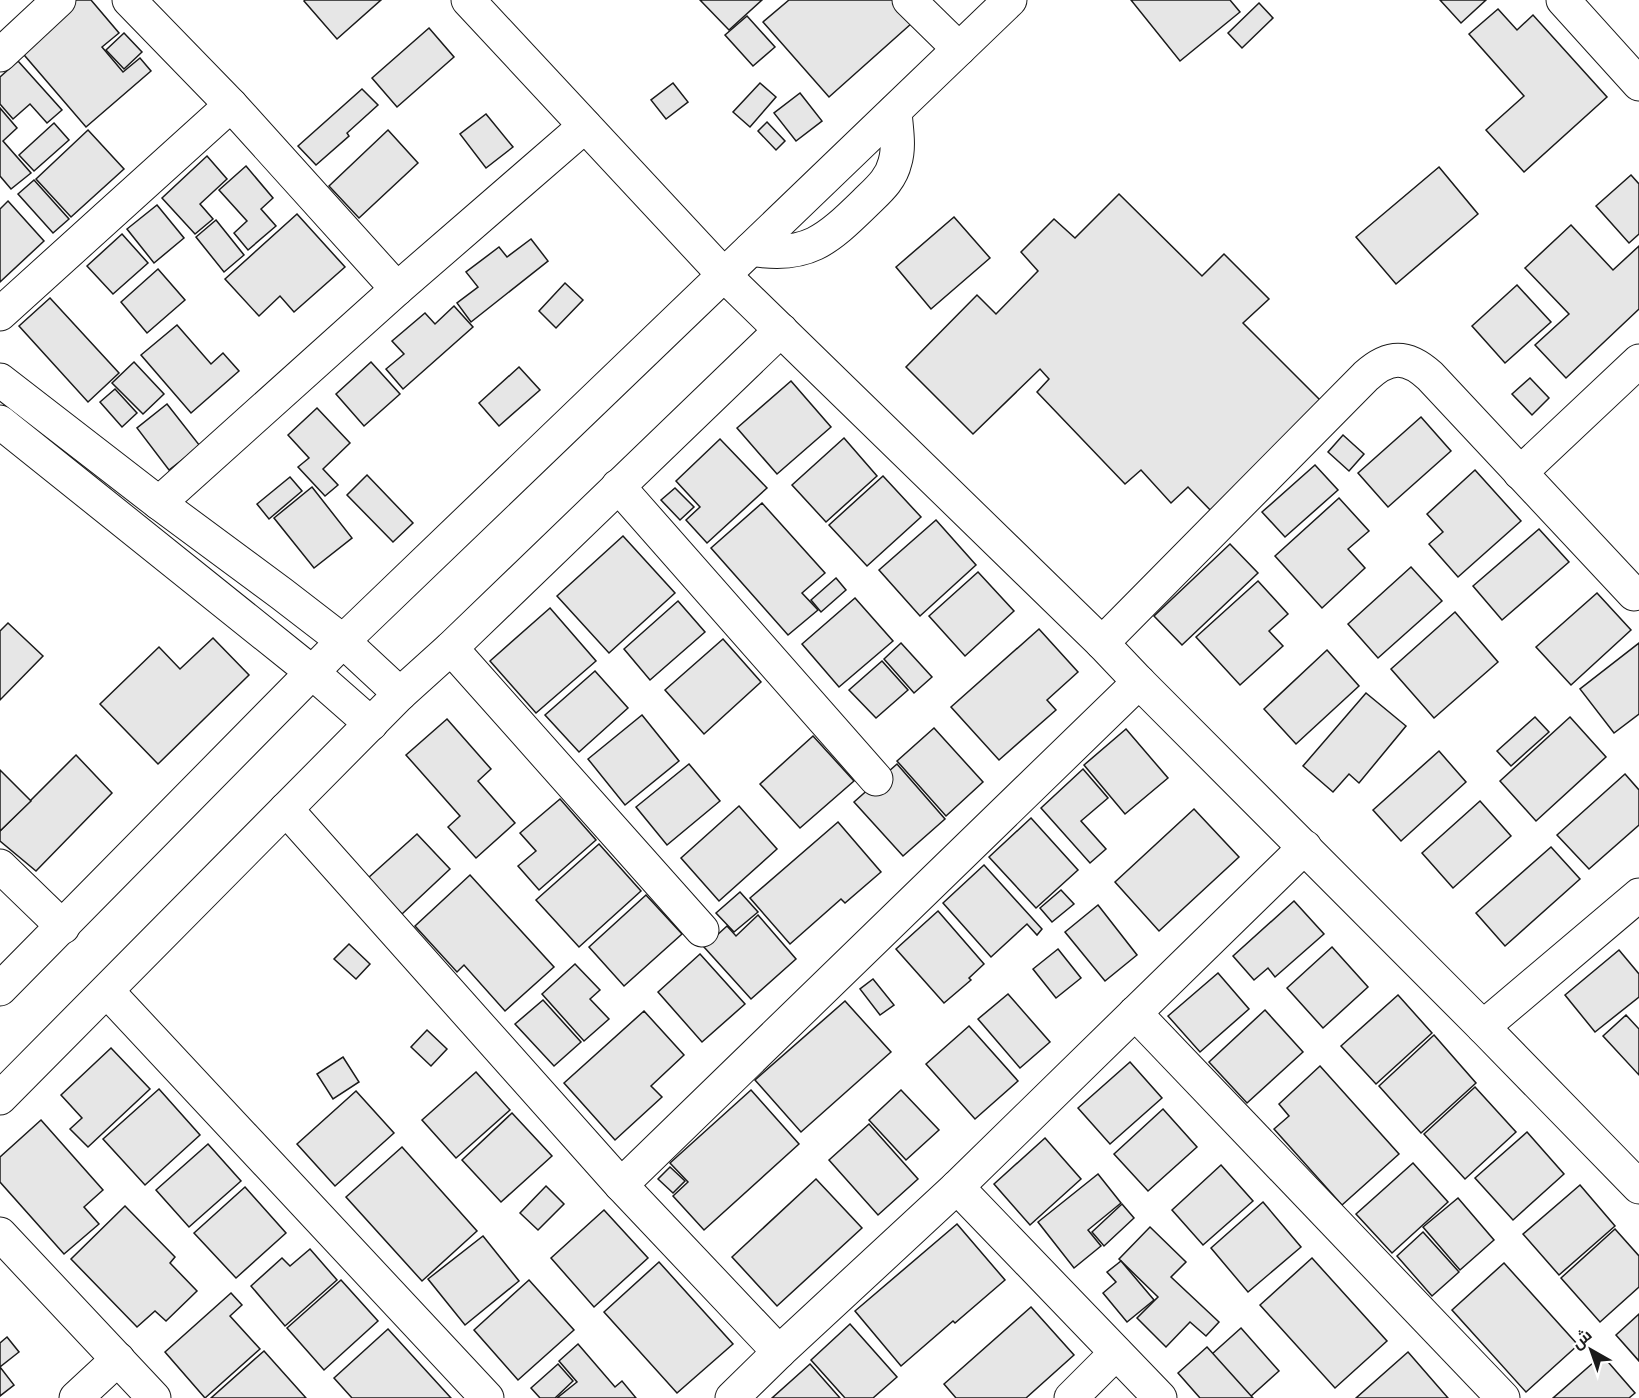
<svg xmlns="http://www.w3.org/2000/svg" width="1639" height="1398" font-family="'Space Grotesk',Cairo,sans-serif">
<rect width="100%" height="100%" fill="#fff"/>
<g fill="#e6e6e6" stroke="#1a1a1a" stroke-width="1.5">
<path d="M76,0H91L119,33L102,47L123,72L140,58L151,71L86,127L19,49Z"/>
<path d="M305,0H381L337,39L304,1Z"/>
<path d="M700,0H762L729,30Z"/>
<path d="M789,0H892L912,23L829,97L763,22Z"/>
<path d="M1131,0H1230L1240,12L1180,61Z"/>
<path d="M1440,0H1486L1461,23Z"/>
<path d="M1259,3L1273,18L1242,48L1228,33Z"/>
<path d="M1498,9L1517,30L1533,15L1607,97L1524,172L1486,130L1524,96L1469,34Z"/>
<path d="M747,16L775,47L753,66L725,35Z"/>
<path d="M429,28L454,57L397,107L372,78Z"/>
<path d="M124,33L142,52L124,69L106,50Z"/>
<path d="M18,61L62,110L47,123L30,104L13,119L0,104V77Z"/>
<path d="M673,83L688,102L666,119L651,100Z"/>
<path d="M760,83L776,97L750,127L733,112Z"/>
<path d="M362,89L378,105L347,133L349,136L316,165L298,146Z"/>
<path d="M800,93L822,121L796,141L774,113Z"/>
<path d="M0,108L17,128L3,141L31,173L11,189L0,176Z"/>
<path d="M486,114L513,147L486,168L460,134Z"/>
<path d="M767,122L785,141L776,150L758,131Z"/>
<path d="M54,123L69,140L34,171L19,155Z"/>
<path d="M88,130L124,169L71,217L36,179Z"/>
<path d="M388,130L418,163L359,218L329,186Z"/>
<path d="M207,156L227,179L200,204L213,219L195,234L162,198Z"/>
<path d="M246,166L273,198L261,209L276,226L248,250L234,233L247,221L219,190Z"/>
<path d="M1439,167L1478,214L1396,284L1356,237Z"/>
<path d="M1631,175L1639,184V234L1629,243L1596,206Z"/>
<path d="M34,180L69,219L53,233L18,194Z"/>
<path d="M1119,194L1202,276L1224,254L1269,299L1243,323L1328,408L1215,515L1188,487L1171,503L1141,470L1125,484L1037,392L1049,379L1040,369L973,434L906,367L977,295L996,314L1038,271L1021,252L1054,219L1075,238Z"/>
<path d="M8,201L44,241L0,282V209Z"/>
<path d="M157,205L184,238L154,263L127,229Z"/>
<path d="M297,214L345,267L294,312L280,296L259,316L225,279Z"/>
<path d="M954,217L990,258L931,309L896,267Z"/>
<path d="M216,220L244,255L224,272L196,237Z"/>
<path d="M1571,225L1613,270L1639,246V309L1566,378L1535,345L1569,314L1525,268Z"/>
<path d="M122,234L148,263L113,294L87,266Z"/>
<path d="M531,239L548,261L471,322L457,303L478,287L466,272L499,247L507,257Z"/>
<path d="M158,269L185,300L147,333L121,302Z"/>
<path d="M565,283L583,300L556,328L539,311Z"/>
<path d="M1517,285L1551,322L1505,363L1472,326Z"/>
<path d="M50,298L119,373L88,402L19,326Z"/>
<path d="M454,306L473,327L403,389L386,369L404,354L392,341L425,313L435,324Z"/>
<path d="M177,325L211,364L223,353L239,371L191,413L141,355Z"/>
<path d="M134,362L164,394L143,414L112,383Z"/>
<path d="M371,362L400,394L364,426L336,394Z"/>
<path d="M519,367L540,390L499,426L479,403Z"/>
<path d="M1530,378L1549,398L1532,415L1512,394Z"/>
<path d="M791,381L831,427L777,474L737,428Z"/>
<path d="M115,389L137,413L122,427L100,402Z"/>
<path d="M167,404L200,446L169,470L137,428Z"/>
<path d="M317,408L350,443L323,469L338,485L325,496L298,467L309,458L288,435Z"/>
<path d="M1421,417L1451,451L1388,507L1358,473Z"/>
<path d="M1343,435L1364,454L1349,471L1328,452Z"/>
<path d="M844,438L877,476L826,522L792,485Z"/>
<path d="M720,439L767,488L707,543L686,520L700,507L676,481Z"/>
<path d="M1315,465L1338,490L1285,537L1262,512Z"/>
<path d="M1475,470L1521,521L1458,577L1429,544L1443,532L1427,514Z"/>
<path d="M367,475L413,523L393,542L347,495Z"/>
<path d="M883,476L921,517L867,566L829,525Z"/>
<path d="M290,477L302,491L269,519L257,504Z"/>
<path d="M312,487L352,538L314,568L274,518Z"/>
<path d="M675,488L694,507L680,520L661,500Z"/>
<path d="M1339,498L1369,531L1348,549L1365,568L1322,608L1275,556Z"/>
<path d="M762,503L825,573L802,593L818,610L788,635L711,548Z"/>
<path d="M936,520L976,565L920,616L879,570Z"/>
<path d="M1539,529L1569,562L1502,620L1473,586Z"/>
<path d="M623,536L675,593L609,653L557,596Z"/>
<path d="M1230,544L1258,573L1182,645L1154,616Z"/>
<path d="M1411,567L1442,601L1378,658L1348,624Z"/>
<path d="M978,572L1014,611L965,656L929,616Z"/>
<path d="M836,578L846,590L821,612L811,600Z"/>
<path d="M1258,581L1288,614L1269,631L1283,646L1240,685L1196,637Z"/>
<path d="M1597,593L1631,630L1571,685L1536,647Z"/>
<path d="M855,598L893,641L839,687L802,644Z"/>
<path d="M678,601L705,632L650,680L624,649Z"/>
<path d="M550,608L596,661L536,713L490,661Z"/>
<path d="M1455,612L1498,662L1434,718L1391,669Z"/>
<path d="M8,623L43,656L0,700V631Z"/>
<path d="M1039,629L1078,672L1047,700L1056,710L999,760L951,707Z"/>
<path d="M213,638L249,675L158,764L100,704L159,647L180,669Z"/>
<path d="M723,639L761,682L704,734L665,690Z"/>
<path d="M901,643L932,677L914,693L884,659Z"/>
<path d="M1639,643V714L1614,733L1580,689Z"/>
<path d="M1327,650L1359,686L1296,744L1264,709Z"/>
<path d="M882,661L908,690L876,718L849,690Z"/>
<path d="M595,671L628,708L579,752L545,715Z"/>
<path d="M1366,693L1406,726L1359,783L1349,774L1333,792L1303,766Z"/>
<path d="M642,715L679,761L625,805L588,759Z"/>
<path d="M1535,717L1549,732L1511,766L1497,751Z"/>
<path d="M1570,717L1606,757L1536,821L1500,781Z"/>
<path d="M447,719L491,769L478,781L515,823L476,858L448,827L460,816L406,755Z"/>
<path d="M934,728L983,782L946,816L897,761Z"/>
<path d="M1126,729L1168,778L1125,814L1084,765Z"/>
<path d="M813,736L854,781L800,828L760,784Z"/>
<path d="M1439,751L1466,782L1401,841L1373,810Z"/>
<path d="M76,755L112,793L36,871L0,841V831Z"/>
<path d="M689,764L720,801L667,845L636,807Z"/>
<path d="M897,764L945,819L903,856L854,802Z"/>
<path d="M1083,769L1108,798L1081,821L1106,849L1090,863L1041,808Z"/>
<path d="M0,770L31,801L0,831Z"/>
<path d="M1625,774L1639,790V825L1589,869L1557,835Z"/>
<path d="M560,799L596,840L539,890L518,866L536,851L520,833Z"/>
<path d="M1480,801L1511,836L1453,888L1422,853Z"/>
<path d="M739,806L777,849L719,901L681,858Z"/>
<path d="M1194,809L1239,857L1159,931L1115,882Z"/>
<path d="M1031,818L1078,870L1036,908L989,857Z"/>
<path d="M838,822L881,872L845,903L841,899L790,944L750,898Z"/>
<path d="M417,834L450,869L402,914L368,878Z"/>
<path d="M599,844L641,891L579,947L536,900Z"/>
<path d="M1551,847L1580,879L1505,946L1476,913Z"/>
<path d="M984,865L1042,929L1037,935L1027,924L991,957L943,903Z"/>
<path d="M470,875L554,967L505,1011L464,965L457,972L415,926Z"/>
<path d="M1061,890L1074,904L1052,922L1040,908Z"/>
<path d="M740,892L758,912L734,932L716,913Z"/>
<path d="M646,895L682,934L624,986L589,947Z"/>
<path d="M1294,901L1324,934L1275,977L1268,968L1254,980L1233,956Z"/>
<path d="M1098,905L1137,955L1105,981L1065,932Z"/>
<path d="M938,911L984,964L969,978L971,980L944,1003L896,949Z"/>
<path d="M758,915L796,959L751,999L704,947L727,926L736,936Z"/>
<path d="M349,944L370,964L356,979L334,959Z"/>
<path d="M1332,947L1368,987L1323,1028L1287,988Z"/>
<path d="M1058,949L1081,978L1056,998L1033,969Z"/>
<path d="M1619,950L1639,974V997L1595,1032L1565,995Z"/>
<path d="M700,954L745,1004L702,1042L658,992Z"/>
<path d="M575,964L600,990L590,999L609,1019L584,1041L542,994Z"/>
<path d="M1218,973L1249,1009L1200,1052L1168,1016Z"/>
<path d="M873,979L894,1005L880,1015L860,989Z"/>
<path d="M1008,994L1050,1042L1020,1068L978,1019Z"/>
<path d="M1398,995L1432,1033L1376,1084L1341,1046Z"/>
<path d="M543,1000L581,1042L554,1066L515,1024Z"/>
<path d="M845,1001L891,1052L801,1132L755,1080Z"/>
<path d="M1265,1010L1303,1052L1247,1103L1209,1062Z"/>
<path d="M644,1011L684,1055L651,1086L662,1097L615,1140L564,1083Z"/>
<path d="M1626,1015L1639,1029V1075L1603,1036Z"/>
<path d="M969,1026L1018,1081L975,1119L926,1064Z"/>
<path d="M427,1030L447,1049L431,1066L411,1047Z"/>
<path d="M1434,1035L1476,1083L1421,1133L1379,1086Z"/>
<path d="M111,1048L150,1089L88,1147L70,1129L82,1118L61,1095Z"/>
<path d="M343,1057L359,1082L333,1099L317,1074Z"/>
<path d="M1130,1062L1162,1098L1110,1144L1078,1108Z"/>
<path d="M1320,1066L1399,1154L1342,1205L1274,1129L1289,1116L1279,1104Z"/>
<path d="M476,1072L510,1110L456,1158L422,1120Z"/>
<path d="M1475,1087L1516,1132L1465,1179L1424,1134Z"/>
<path d="M159,1089L200,1135L145,1185L103,1139Z"/>
<path d="M751,1090L799,1144L704,1230L673,1196L688,1182L670,1163Z"/>
<path d="M901,1090L939,1130L906,1160L869,1120Z"/>
<path d="M356,1091L394,1133L335,1186L297,1144Z"/>
<path d="M1163,1109L1197,1147L1148,1191L1114,1154Z"/>
<path d="M512,1113L552,1156L501,1202L462,1160Z"/>
<path d="M41,1120L103,1190L84,1207L99,1224L64,1254L0,1182V1157Z"/>
<path d="M869,1124L918,1179L878,1215L829,1160Z"/>
<path d="M1527,1132L1564,1174L1513,1220L1475,1178Z"/>
<path d="M1045,1138L1081,1179L1030,1225L994,1184Z"/>
<path d="M208,1144L241,1181L189,1227L156,1190Z"/>
<path d="M402,1147L477,1231L422,1281L346,1197Z"/>
<path d="M1413,1163L1448,1202L1392,1253L1356,1214Z"/>
<path d="M1221,1165L1253,1201L1203,1245L1172,1210Z"/>
<path d="M670,1167L685,1181L673,1193L658,1179Z"/>
<path d="M1098,1174L1121,1203L1088,1230L1101,1246L1074,1268L1038,1222Z"/>
<path d="M816,1179L862,1228L777,1306L732,1257Z"/>
<path d="M1580,1185L1615,1226L1559,1275L1523,1234Z"/>
<path d="M546,1186L564,1204L538,1230L520,1213Z"/>
<path d="M245,1187L286,1233L236,1278L194,1233Z"/>
<path d="M1458,1198L1494,1240L1460,1270L1423,1227Z"/>
<path d="M1263,1202L1301,1247L1248,1292L1211,1248Z"/>
<path d="M1122,1204L1134,1218L1104,1246L1092,1232Z"/>
<path d="M125,1206L175,1257L170,1263L197,1291L166,1321L155,1311L137,1327L71,1259Z"/>
<path d="M604,1210L648,1258L594,1307L551,1258Z"/>
<path d="M957,1224L1005,1280L955,1323L953,1321L901,1366L855,1311Z"/>
<path d="M1150,1227L1186,1262L1171,1277L1219,1322L1206,1336L1190,1322L1166,1347L1137,1318L1158,1297L1119,1259Z"/>
<path d="M1615,1229L1639,1256V1287L1600,1322L1561,1278Z"/>
<path d="M1423,1232L1459,1272L1432,1296L1397,1256Z"/>
<path d="M483,1236L519,1281L465,1325L428,1279Z"/>
<path d="M310,1249L337,1280L285,1326L251,1286L282,1258L290,1266Z"/>
<path d="M1312,1258L1387,1341L1335,1388L1260,1305Z"/>
<path d="M1121,1261L1154,1300L1127,1322L1103,1293L1116,1282L1107,1272Z"/>
<path d="M659,1262L733,1344L677,1393L604,1312Z"/>
<path d="M1504,1263L1578,1345L1526,1392L1452,1310Z"/>
<path d="M341,1280L378,1321L324,1370L287,1328Z"/>
<path d="M529,1280L574,1330L518,1380L474,1330Z"/>
<path d="M231,1293L242,1305L230,1316L260,1349L205,1398L165,1352Z"/>
<path d="M1031,1307L1074,1355L1026,1398H956L944,1384Z"/>
<path d="M1639,1314V1361L1616,1335Z"/>
<path d="M850,1324L897,1377L873,1398H845L811,1360Z"/>
<path d="M1241,1328L1279,1371L1250,1397L1212,1354Z"/>
<path d="M388,1329L451,1398H352L334,1378Z"/>
<path d="M7,1337L19,1352L0,1367L14,1385L0,1396V1343Z"/>
<path d="M578,1344L615,1387L622,1381L636,1398H557L577,1382L559,1361Z"/>
<path d="M1207,1347L1253,1398H1200L1178,1373Z"/>
<path d="M264,1351L306,1398H211Z"/>
<path d="M1408,1352L1448,1398H1356Z"/>
<path d="M1602,1355L1635,1393L1629,1398H1553Z"/>
<path d="M558,1364L573,1381L555,1398H540L531,1388Z"/>
<path d="M810,1364L840,1398H772Z"/>
</g>
<g fill="none" stroke-linecap="round" stroke-linejoin="round">
<g stroke="#1a1a1a" stroke-width="35">
<g id="minor">
<path d="M129,0L231,105L397,289"/>
<path d="M468,0L724,275L1102,643L1139,682L1483,1027L1639,1187"/>
<path d="M909,0L959,49"/>
<path d="M1563,0L1639,84"/>
<path d="M0,55L59,0"/>
<path d="M751,249C807,259 827,240 865,203C877,191 891,180 895,162C900,146 896,128 895,111"/>
<path d="M0,314L231,105"/>
<path d="M0,380L159,503L282,594L343,641L400,694"/>
<path d="M0,422L313,673L371,724"/>
<path d="M1520,473L1639,361"/>
<path d="M618,486L876,779"/>
<path d="M159,503L397,289L585,126"/>
<path d="M1102,643L1366,376C1389,355 1407,355 1430,376L1634,594"/>
<path d="M451,648L702,930"/>
<path d="M286,809L621,1185L779,1352"/>
<path d="M0,866L63,927"/>
<path d="M0,989L343,641L1010,0"/>
<path d="M107,991L487,1398"/>
<path d="M1135,1013L1503,1398"/>
<path d="M1483,1027L1639,895"/>
<path d="M0,1098L400,694L451,648L781,330"/>
<path d="M621,1185L1139,682"/>
<path d="M957,1187L1160,1398"/>
<path d="M0,1234L154,1398"/>
<path d="M76,1398L118,1359"/>
<path d="M732,1398L779,1352L957,1187L1305,847"/>
<path d="M1071,1398L1116,1353"/>
</g>
</g>
<use href="#minor" stroke="#fff" stroke-width="33"/>
</g>
<g transform="translate(1591 1350) rotate(320)" stroke="#ffffff" stroke-width="4.5" paint-order="stroke">
<path d="M0-4.5L10 22L0 15L-10 22Z" fill="#1a1a1a"/>
<text y="-9" font-size="16" font-weight="bold" text-anchor="middle" fill="#1a1a1a">ش</text>
</g>
</svg>
